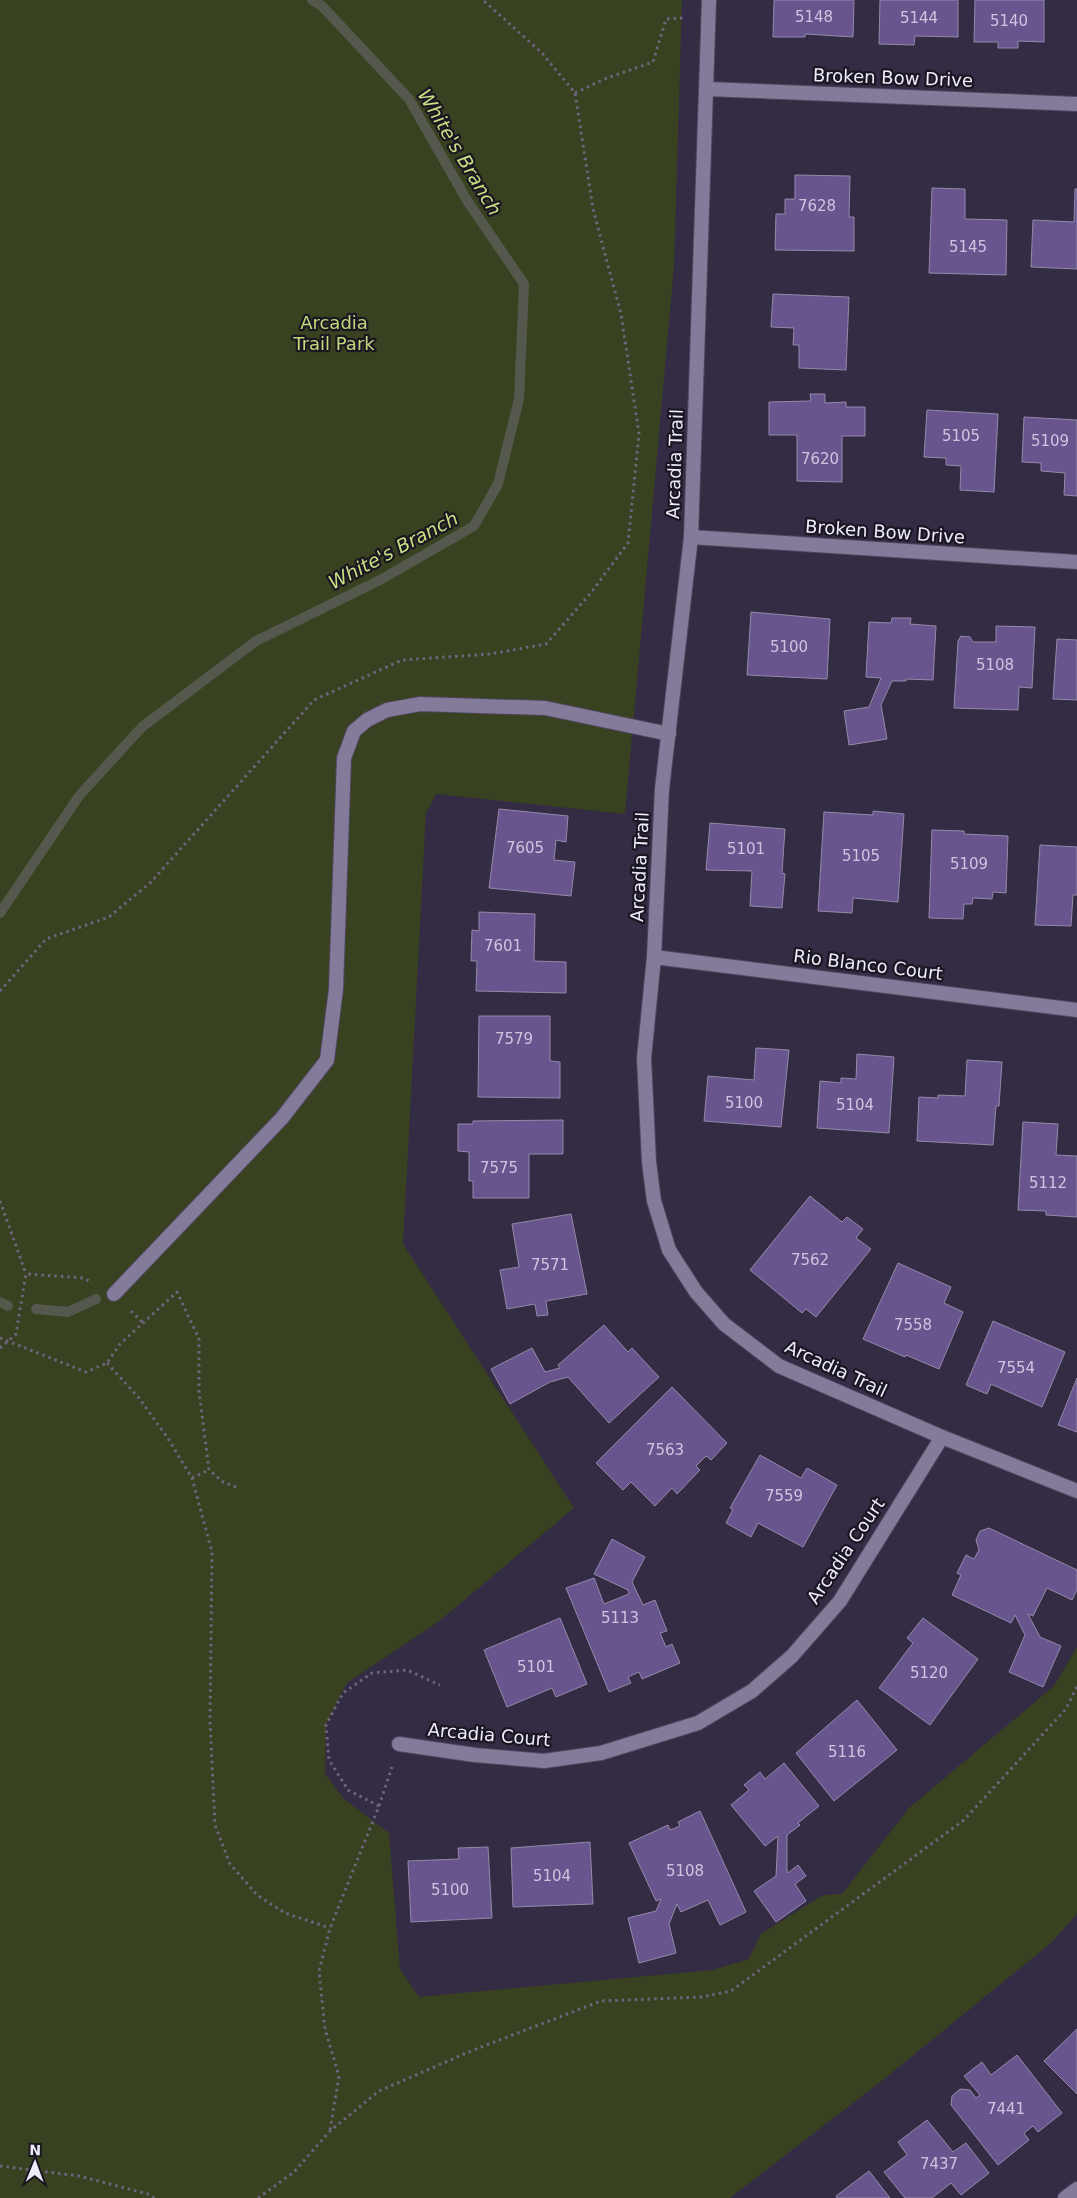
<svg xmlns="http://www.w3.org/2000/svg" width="1077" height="2198" font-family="'DejaVu Sans',sans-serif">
<rect width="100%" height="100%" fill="#342b45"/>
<path fill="#394220" d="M0,0H682L674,267L625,814L436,794L426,813L403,1244L574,1508L438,1622L347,1683L326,1724L325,1774L344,1799L389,1833L400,1969L419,1997L712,1970L749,1959L761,1934L823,1895L842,1894L909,1808L1054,1686L1077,1647V1914L1051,1943L884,2079L730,2198H0Z"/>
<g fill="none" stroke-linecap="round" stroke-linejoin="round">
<g stroke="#55584c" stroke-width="10">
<path d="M0,913L79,796L142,727L256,641L380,580L474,526L498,484L519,399L524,284L468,202L409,99L322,6L312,0"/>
<path d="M0,1302L8,1306"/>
<path d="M36,1309L68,1312L96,1299"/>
</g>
</g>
<g fill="#68558e" stroke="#938aaa">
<path d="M774,0H854L853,37L805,34V37H773Z"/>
<path d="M880,0H958V37L915,36L914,45L879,44Z"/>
<path d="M975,0H1044V42L1018,41V48H998V42H974Z"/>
<path d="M795,175L850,176L849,217H854V251L775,250L776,214H785V199H795Z"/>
<path d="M932,188L965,189V219L1007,220L1006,275L929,273Z"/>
<path d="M1075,189H1077V269L1031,267L1033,220L1074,222Z"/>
<path d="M773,294L849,297L846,370L799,368V345H793L794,328L771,327Z"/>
<path d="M810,394H825V403L846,402V407H865V436H842V482L797,481V435H769V402L811,401Z"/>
<path d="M927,410L998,414L994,492L960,490L961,466L946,465V458L924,457Z"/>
<path d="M1024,417L1077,420V496L1064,495L1065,473L1041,471V463L1022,462Z"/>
<path d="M751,612L830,619L827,679L747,675Z"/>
<path d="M892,618H911L910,624L936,626L933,680L906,679V681H892L881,705L887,739L849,745L844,711L869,707L881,678L866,677L869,622L891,623Z"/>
<path d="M996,626L1035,627L1032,688L1019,687L1018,710L954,708L958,641L961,636L970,637L973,642H996Z"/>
<path d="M1057,639L1077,640V700L1053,699Z"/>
<path d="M499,809L568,816L566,842L556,840L554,860L575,862L571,896L489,888Z"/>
<path d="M873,811L904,814L898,902L853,898L852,913L818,911L824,812L873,815Z"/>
<path d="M710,823L785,829L782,873L785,874L782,908L750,906L752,871L706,870Z"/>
<path d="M932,830L964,831V834L1008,836L1006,893L993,892L992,899L973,898L972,904H964L963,919L929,918Z"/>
<path d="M1040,845L1077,847V895H1073L1071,926L1035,925Z"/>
<path d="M479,912L535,914L534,961L566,962V993L476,991L477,961H471L472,930L479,931Z"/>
<path d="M479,1016H550V1061L560,1062V1098L478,1097Z"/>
<path d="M756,1048L789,1050L781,1127L704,1121L708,1076L754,1080Z"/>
<path d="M857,1054L894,1057L889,1133L817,1128L820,1081L841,1083V1078L856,1079Z"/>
<path d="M967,1060L1002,1062L999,1106H996L993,1145L917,1141L919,1097L938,1098V1095L965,1096Z"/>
<path d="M563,1120V1154H529V1198H473V1181H469V1152L458,1151V1124H473V1121Z"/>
<path d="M1023,1122L1058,1124L1056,1155L1077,1156V1217L1046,1215V1211L1018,1210Z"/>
<path d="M810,1196L842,1222L847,1217L863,1229L856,1238L871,1249L816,1317L806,1309L802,1313L750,1270Z"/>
<path d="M571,1214L587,1294L546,1301L548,1315L537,1316L535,1304L507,1309L500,1270L519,1267L512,1224Z"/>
<path d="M898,1263L951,1287L944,1303L963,1312L939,1369L906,1355L905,1357L863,1339Z"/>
<path d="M993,1321L1065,1352L1042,1407L991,1384L987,1394L966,1385Z"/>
<path d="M604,1325L628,1352L632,1348L659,1377L609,1423L568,1377L550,1382L510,1404L491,1369L532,1348L545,1372L560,1368L558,1365Z"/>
<path d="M1077,1378V1432L1058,1425Z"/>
<path d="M672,1387L727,1443L711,1460L706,1456L696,1466L700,1470L677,1494L672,1488L655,1506L631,1482L623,1490L596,1463Z"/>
<path d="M760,1455L801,1478L807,1468L837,1485L803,1547L758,1523L751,1537L726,1523L733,1509L730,1508Z"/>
<path d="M989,1528L1077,1570V1590L1072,1600L1047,1588L1033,1616L1028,1614L1040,1637L1061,1646L1043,1687L1009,1672L1025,1635L1015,1615L1011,1623L952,1595L961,1575L957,1573L966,1555L974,1559L979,1550L976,1540L980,1531Z"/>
<path d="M612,1539L645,1557L632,1582L643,1605L655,1600L667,1631L660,1633L666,1647L672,1644L680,1663L642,1679L639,1672L628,1677L631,1683L609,1692L566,1588L594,1578L604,1604L629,1594L628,1590L594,1574Z"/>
<path d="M560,1618L587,1684L556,1697L552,1688L507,1707L484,1650Z"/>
<path d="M923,1618L978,1659L930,1725L879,1688L913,1643L907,1638Z"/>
<path d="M857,1700L897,1750L834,1801L796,1753Z"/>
<path d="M784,1763L819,1806L798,1823L800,1825L787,1835V1870L788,1873L798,1865L806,1876L795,1884L806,1901L776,1922L754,1891L776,1876L778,1836L765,1846L731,1805L749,1790L744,1785L760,1772L765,1779Z"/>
<path d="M700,1811L746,1912L720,1925L708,1900L681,1912L677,1904L669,1924L676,1953L639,1963L628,1918L656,1911L661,1899L656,1901L629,1843L668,1825L670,1830L680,1826L678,1822Z"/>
<path d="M590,1842L593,1904L513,1907L511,1848Z"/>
<path d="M488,1847L492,1918L411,1922L408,1861L459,1859L458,1848Z"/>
<path d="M1077,2029V2094L1044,2061Z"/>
<path d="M1017,2055L1062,2113L1038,2132L1033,2126L1024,2133L1029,2140L998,2165L951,2105L952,2096L960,2089L970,2090L976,2098L980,2095L964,2076L982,2062L991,2075Z"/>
<path d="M927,2120L953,2152L966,2143L989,2173L961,2195L951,2183L932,2198H905L884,2172L907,2155L898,2142Z"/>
<path d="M869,2171L890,2198H837L836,2196Z"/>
</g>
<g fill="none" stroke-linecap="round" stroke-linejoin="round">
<g stroke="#4e475d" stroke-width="16">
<path id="service" d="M114,1294L282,1118L327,1060L336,989L344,758L354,731L367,720L387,710L420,704L545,708L669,734"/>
</g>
<g stroke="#4e475d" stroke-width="16">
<g id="minor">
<path d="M709,0L691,537L662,789L654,957L644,1058L649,1162L654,1201L669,1250L696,1292L724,1324L779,1366L942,1437L1077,1491"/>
<path d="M707,89L1077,104"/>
<path d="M691,537L1077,562"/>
<path d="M654,957L1077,1010"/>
<path d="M399,1744L475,1755L544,1761L601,1753L698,1723L752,1691L792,1656L840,1601L942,1437"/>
<path d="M1065,2198L1077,2189"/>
</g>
</g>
<g stroke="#6d657d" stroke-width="3" stroke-dasharray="2.5 4" stroke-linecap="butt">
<path d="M575,93L607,78L653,62L666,19L683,18"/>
<path d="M0,991L46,939L109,917L151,882L314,700L402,660L490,654L546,644L590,594L628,543L639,434L621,314L593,209L575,93L542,53L483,0"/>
<path d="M0,1201L26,1274"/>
<path d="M131,1311L143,1323"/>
<path d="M0,1338L86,1372L107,1363L120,1344L177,1292L199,1339V1391L209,1470L223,1482L239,1488"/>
<path d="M0,1348L16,1334L26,1274L84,1278L92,1283"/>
<path d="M107,1363L139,1398L167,1437L192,1478L212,1552L210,1721L215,1825L230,1864L257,1895L285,1913L330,1928"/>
<path d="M192,1478L209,1470"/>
<path d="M379,1806L348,1790L329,1760L326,1725L343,1693L372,1673L407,1670L440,1685"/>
<path d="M330,2130L339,2076L325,2029L319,1971L330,1928L379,1806L392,1767"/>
<path d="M0,2166L79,2176L148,2194L155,2198"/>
<path d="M258,2198L294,2172L330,2131L379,2091L471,2051L601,2001L701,1997L731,1991L964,1820L1066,1709L1077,1686"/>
</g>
<use href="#service" stroke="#847b9a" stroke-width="14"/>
<use href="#minor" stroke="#847b9a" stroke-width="14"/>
</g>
<g text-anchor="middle" stroke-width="4.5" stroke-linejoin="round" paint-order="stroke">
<g font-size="15" fill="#cdc5e0">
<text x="814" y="22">5148</text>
<text x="919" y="23">5144</text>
<text x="1009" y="26">5140</text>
<text x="817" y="211">7628</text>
<text x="968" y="252">5145</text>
<text x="961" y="441">5105</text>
<text x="1050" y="446">5109</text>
<text x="820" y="464">7620</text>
<text x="789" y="652">5100</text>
<text x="995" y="670">5108</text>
<text x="525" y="853">7605</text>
<text x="746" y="854">5101</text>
<text x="861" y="861">5105</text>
<text x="969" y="869">5109</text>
<text x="503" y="951">7601</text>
<text x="514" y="1044">7579</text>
<text x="744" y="1108">5100</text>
<text x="855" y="1110">5104</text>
<text x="499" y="1173">7575</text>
<text x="1048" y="1188">5112</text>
<text x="810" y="1265">7562</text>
<text x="550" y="1270">7571</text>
<text x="913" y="1330">7558</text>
<text x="1016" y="1373">7554</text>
<text x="665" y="1455">7563</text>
<text x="784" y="1501">7559</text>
<text x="620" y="1623">5113</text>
<text x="536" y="1672">5101</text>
<text x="929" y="1678">5120</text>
<text x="847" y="1757">5116</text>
<text x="685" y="1876">5108</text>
<text x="552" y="1881">5104</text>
<text x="450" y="1895">5100</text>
<text x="1006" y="2114">7441</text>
<text x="939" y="2169">7437</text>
</g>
<g font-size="18" fill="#efeafc" stroke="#1a1622">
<text transform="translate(893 78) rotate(2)" y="6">Broken Bow Drive</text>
<text transform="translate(675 464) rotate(-88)" y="6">Arcadia Trail</text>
<text transform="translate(885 532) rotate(4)" y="6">Broken Bow Drive</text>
<text transform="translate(640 867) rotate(-87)" y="6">Arcadia Trail</text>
<text transform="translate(868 965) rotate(7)" y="6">Rio Blanco Court</text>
<text transform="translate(836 1369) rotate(25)" y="6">Arcadia Trail</text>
<text transform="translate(846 1551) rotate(-56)" y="6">Arcadia Court</text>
<text transform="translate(489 1735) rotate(5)" y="6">Arcadia Court</text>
</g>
<g font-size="18" fill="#c1d97c" stroke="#1a1622">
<text x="334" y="329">Arcadia<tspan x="334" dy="21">Trail Park</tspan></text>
</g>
<g font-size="19" font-style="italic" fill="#c7df82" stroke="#1a1622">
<text transform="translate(460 152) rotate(59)" y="7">White's Branch</text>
<text transform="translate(393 550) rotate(-28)" y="7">White's Branch</text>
</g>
</g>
<g transform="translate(35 2163) rotate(1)" stroke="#1a1622" stroke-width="4" paint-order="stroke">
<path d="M0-4L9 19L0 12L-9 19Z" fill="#efeafc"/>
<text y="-8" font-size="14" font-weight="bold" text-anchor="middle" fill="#efeafc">N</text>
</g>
</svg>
